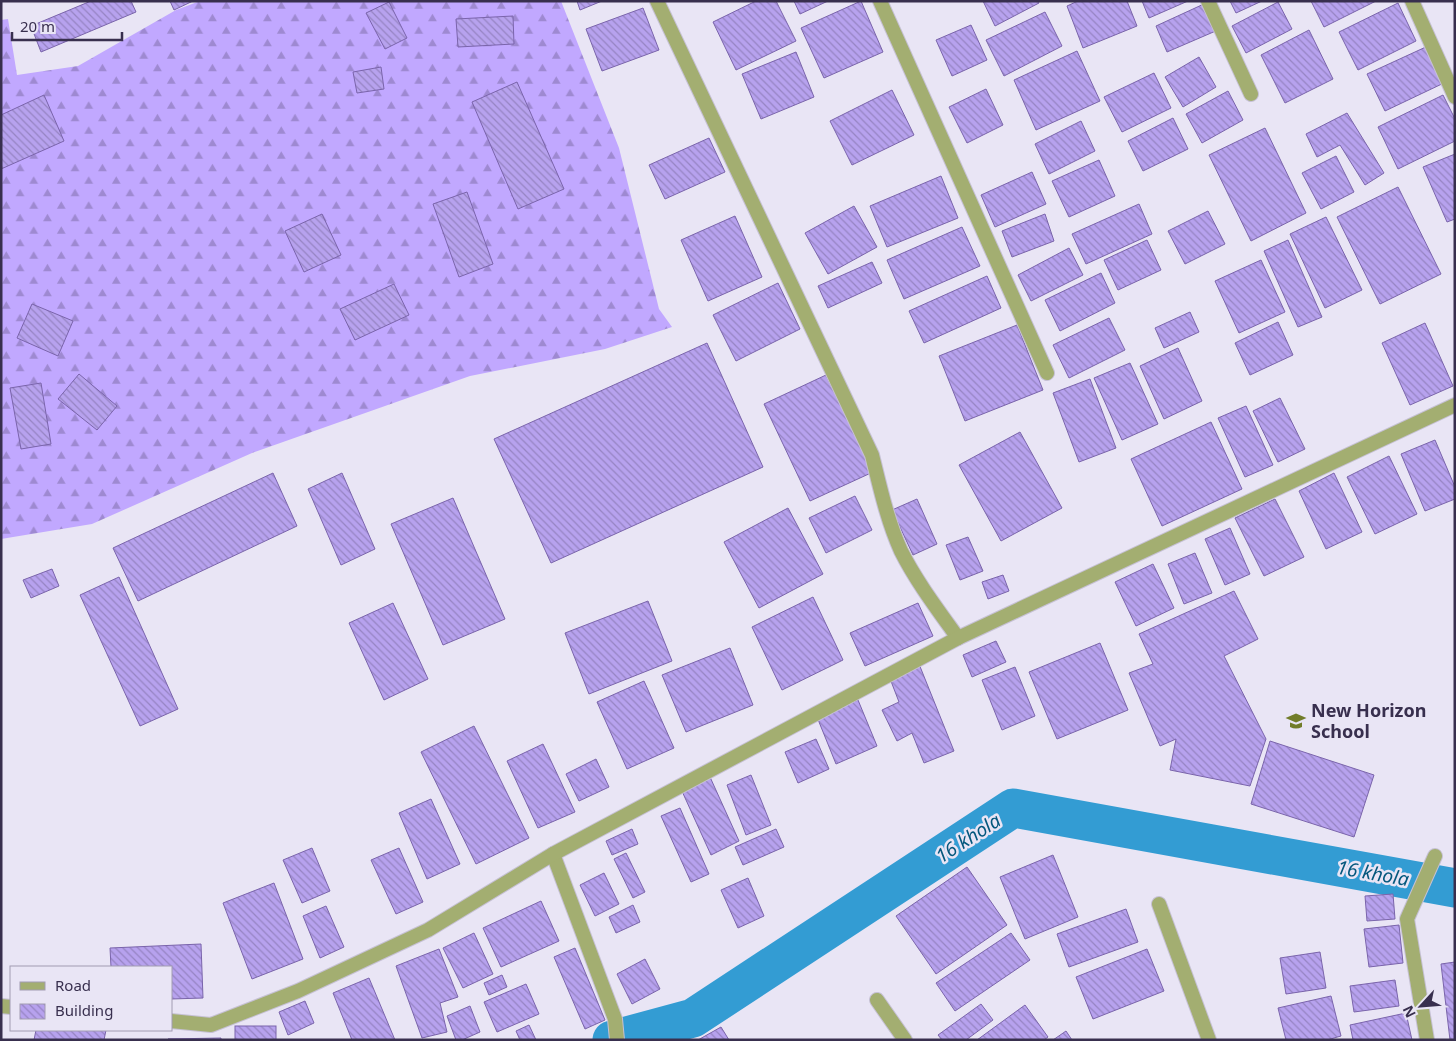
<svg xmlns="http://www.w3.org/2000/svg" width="1456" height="1041" font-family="'Noto Sans',sans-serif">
<defs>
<pattern id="forest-firs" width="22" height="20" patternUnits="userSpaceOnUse" patternTransform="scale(1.25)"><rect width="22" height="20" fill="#c1a8ff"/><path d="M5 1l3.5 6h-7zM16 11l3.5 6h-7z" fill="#9e89d1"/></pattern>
<pattern id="building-back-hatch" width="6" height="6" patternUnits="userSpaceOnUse" patternTransform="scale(1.25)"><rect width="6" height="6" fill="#b7a2ee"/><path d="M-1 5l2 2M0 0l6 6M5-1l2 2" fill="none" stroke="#9684c3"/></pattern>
</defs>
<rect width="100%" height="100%" fill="#e9e5f5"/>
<path fill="url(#forest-firs)" d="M200,1H561L619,148L659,309L672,327L605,349L470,376L252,453L92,524L1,539V20L8,19L17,75L78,66L176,10Z"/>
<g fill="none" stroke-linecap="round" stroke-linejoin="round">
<path stroke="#339cd3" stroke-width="39" d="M612,1040L693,1018L1013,808L1455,888"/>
</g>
<g fill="url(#building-back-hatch)" stroke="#7a64ab">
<path d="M91,1H131L136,12L41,52L31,26Z"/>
<path d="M170,1H193L174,10Z"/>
<path d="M577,1H602L580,10Z"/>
<path d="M756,1H776L796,41L736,70L713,22Z"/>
<path d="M794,1H828L800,14Z"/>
<path d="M861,1L883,52L824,78L801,28Z"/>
<path d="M983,1H1038L1039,3L995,26Z"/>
<path d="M1078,1H1127L1137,26L1083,48L1067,6Z"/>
<path d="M1142,1H1188L1149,18Z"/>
<path d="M1230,1H1262L1236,13Z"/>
<path d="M1311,1H1376L1324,27Z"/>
<path d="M389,2L407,38L385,49L366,13Z"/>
<path d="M1278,2L1292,29L1246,53L1232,26Z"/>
<path d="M1206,3L1218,30L1167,52L1156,26Z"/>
<path d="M1398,3L1416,41L1358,70L1339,32Z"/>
<path d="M643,8L659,50L602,71L586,29Z"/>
<path d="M1045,12L1062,46L1004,76L986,40Z"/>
<path d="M513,16L514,44L458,47L456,19Z"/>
<path d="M971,25L987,60L952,76L936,40Z"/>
<path d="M1309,30L1333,79L1285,103L1261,55Z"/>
<path d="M1428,46L1446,82L1385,111L1367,74Z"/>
<path d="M1077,51L1100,101L1036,130L1014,80Z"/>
<path d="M796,52L814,97L761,119L742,74Z"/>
<path d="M1199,57L1216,87L1183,107L1165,77Z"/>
<path d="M381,67L384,89L357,93L353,72Z"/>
<path d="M1154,73L1171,108L1122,132L1104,97Z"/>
<path d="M517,82L564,189L518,209L472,102Z"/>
<path d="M986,89L1003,125L967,143L949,107Z"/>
<path d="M892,90L914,135L852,165L830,121Z"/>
<path d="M1228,91L1243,120L1202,143L1186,114Z"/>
<path d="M44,95L64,141L1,169V115Z"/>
<path d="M1443,95L1455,119V141L1398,169L1378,127Z"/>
<path d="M1347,113L1384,173L1365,185L1340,145L1317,157L1306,134Z"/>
<path d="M1173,118L1188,149L1143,171L1128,141Z"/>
<path d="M1081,121L1095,151L1049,174L1035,144Z"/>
<path d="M1265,128L1306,213L1251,241L1209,155Z"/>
<path d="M709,138L725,172L665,199L649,165Z"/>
<path d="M1455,154V219L1447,222L1423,167Z"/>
<path d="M1336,156L1354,192L1321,209L1302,173Z"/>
<path d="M1099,160L1115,196L1069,217L1052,181Z"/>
<path d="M1032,172L1046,204L995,227L981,195Z"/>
<path d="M941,176L958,218L887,247L870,206Z"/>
<path d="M1398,187L1441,274L1380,304L1337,217Z"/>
<path d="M467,192L493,264L459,277L433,204Z"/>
<path d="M1139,204L1152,234L1086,264L1072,234Z"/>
<path d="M854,206L877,247L828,274L805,233Z"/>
<path d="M1208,211L1225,244L1185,264L1168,231Z"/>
<path d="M322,214L341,255L304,272L285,231Z"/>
<path d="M1045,214L1054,241L1012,257L1002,231Z"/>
<path d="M735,216L762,277L708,301L681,240Z"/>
<path d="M1326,217L1362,290L1325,308L1290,234Z"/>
<path d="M962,227L980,266L904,299L887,260Z"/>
<path d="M1147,240L1161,270L1118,290L1104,260Z"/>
<path d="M1288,240L1322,317L1298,327L1264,251Z"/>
<path d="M1069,248L1083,275L1031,301L1018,275Z"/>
<path d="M1261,260L1285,312L1239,333L1215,281Z"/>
<path d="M872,262L882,283L828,308L818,286Z"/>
<path d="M1101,273L1115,303L1060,331L1045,300Z"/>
<path d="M987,276L1001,308L924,343L909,311Z"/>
<path d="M778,283L800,329L736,361L713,315Z"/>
<path d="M394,284L409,315L355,340L340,309Z"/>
<path d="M32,304L73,321L58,356L17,338Z"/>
<path d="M1190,312L1199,332L1164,348L1155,328Z"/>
<path d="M1109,318L1125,350L1069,378L1053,345Z"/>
<path d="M1278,322L1293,355L1250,375L1235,343Z"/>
<path d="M1425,323L1453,386L1410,405L1382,343Z"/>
<path d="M1017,325L1043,390L965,421L939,356Z"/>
<path d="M707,343L763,467L551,563L494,439Z"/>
<path d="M1178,348L1202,401L1164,419L1140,366Z"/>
<path d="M1130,363L1158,424L1122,440L1094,378Z"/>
<path d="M79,374L117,406L97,430L58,399Z"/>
<path d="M826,375L873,472L810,501L764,404Z"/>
<path d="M1090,379L1116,448L1079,462L1053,393Z"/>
<path d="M41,383L51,444L21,449L10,388Z"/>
<path d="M1280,398L1305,449L1278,462L1253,411Z"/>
<path d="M1246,406L1273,465L1245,477L1218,418Z"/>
<path d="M1211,422L1242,489L1162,526L1131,459Z"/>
<path d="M1020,432L1062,508L1001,541L959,465Z"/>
<path d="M1435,440L1455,487V499L1425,511L1401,454Z"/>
<path d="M1389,456L1417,514L1375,534L1347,477Z"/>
<path d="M273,473L297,526L138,601L113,548Z"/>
<path d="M342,473L375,549L341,565L308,489Z"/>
<path d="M1334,473L1362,532L1326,549L1299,491Z"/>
<path d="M855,496L872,530L826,553L809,518Z"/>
<path d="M453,498L505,619L443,645L391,524Z"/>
<path d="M917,499L937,544L913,555L892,510Z"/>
<path d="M1275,499L1304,557L1264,576L1235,518Z"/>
<path d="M788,508L823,574L759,608L724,542Z"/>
<path d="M1230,528L1250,574L1225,585L1205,539Z"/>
<path d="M968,537L983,571L960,580L946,545Z"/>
<path d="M1195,553L1212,593L1184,604L1168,564Z"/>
<path d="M1153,564L1174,608L1136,626L1115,582Z"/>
<path d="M52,569L59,586L31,598L23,580Z"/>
<path d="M1003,575L1009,591L988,599L982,582Z"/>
<path d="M119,577L178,709L140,726L80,595Z"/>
<path d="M1234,591L1258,639L1224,656L1266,739L1250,786L1170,770L1176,739L1160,746L1129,673L1153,664L1139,634Z"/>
<path d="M813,597L843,660L782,690L752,627Z"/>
<path d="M648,601L672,661L589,694L565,633Z"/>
<path d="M393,603L428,679L384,700L349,623Z"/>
<path d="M918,603L933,636L865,666L850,633Z"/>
<path d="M996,641L1006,662L972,677L963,655Z"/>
<path d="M1100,643L1128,710L1057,739L1029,672Z"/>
<path d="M730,648L753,705L686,732L662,675Z"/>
<path d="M919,664L954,751L924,763L912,733L897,741L882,710L899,702L889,676Z"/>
<path d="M1015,667L1035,716L1002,730L982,680Z"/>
<path d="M644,681L674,748L627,769L597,702Z"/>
<path d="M858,700L877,746L836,764L817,717Z"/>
<path d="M474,726L529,838L476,864L421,752Z"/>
<path d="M816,739L829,769L798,783L785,752Z"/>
<path d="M1270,741L1374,775L1354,837L1251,804Z"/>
<path d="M543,744L575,812L538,828L507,761Z"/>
<path d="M596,759L609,787L579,801L566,774Z"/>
<path d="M751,775L771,825L746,835L727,785Z"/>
<path d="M710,777L739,841L711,855L681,789Z"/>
<path d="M431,799L460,864L427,879L399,813Z"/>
<path d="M680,808L709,874L691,882L661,816Z"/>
<path d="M632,829L638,844L612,855L606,841Z"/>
<path d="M776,829L784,847L743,865L735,847Z"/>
<path d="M312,848L330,891L302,903L283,860Z"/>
<path d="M399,848L423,902L396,914L371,860Z"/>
<path d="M626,853L645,892L633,898L614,859Z"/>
<path d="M1053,855L1078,917L1025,939L1000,877Z"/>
<path d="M967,867L1007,925L936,974L896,916Z"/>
<path d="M604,873L619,904L595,916L580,885Z"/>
<path d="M748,878L764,916L738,928L721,890Z"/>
<path d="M274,883L303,959L252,979L223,903Z"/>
<path d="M1393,894L1395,919L1367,921L1365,896Z"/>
<path d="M541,901L559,941L501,967L483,928Z"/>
<path d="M633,905L640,922L616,933L609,917Z"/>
<path d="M326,906L344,947L320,958L303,916Z"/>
<path d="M1126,909L1138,942L1069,967L1057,934Z"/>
<path d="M1399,925L1403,963L1369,967L1364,929Z"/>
<path d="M474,933L493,974L463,988L443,948Z"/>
<path d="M1011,933L1030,960L955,1011L936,983Z"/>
<path d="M201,944L203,998L171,999V967H111L110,948Z"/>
<path d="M575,948L605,1020L585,1029L554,957Z"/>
<path d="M439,949L458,997L440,1003L447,1032L422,1038L396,966Z"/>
<path d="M1147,949L1164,991L1093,1019L1076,977Z"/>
<path d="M1320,952L1326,988L1286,994L1280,958Z"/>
<path d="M645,959L660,989L632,1004L617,974Z"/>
<path d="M1455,962V1040H1450L1441,964Z"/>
<path d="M502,975L507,987L489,995L484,983Z"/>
<path d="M369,978L395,1040H352L333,993Z"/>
<path d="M1395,980L1399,1006L1354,1012L1350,986Z"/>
<path d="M526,984L539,1014L497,1032L484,1002Z"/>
<path d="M1331,996L1341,1036L1327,1040H1286L1278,1008Z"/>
<path d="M305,1001L314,1023L288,1035L279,1012Z"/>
<path d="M981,1004L993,1020L966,1040H942L938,1035Z"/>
<path d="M1025,1005L1048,1037L1044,1040H977Z"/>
<path d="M470,1006L480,1032L462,1040H456L447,1016Z"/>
<path d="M1406,1013L1412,1040H1353L1350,1025Z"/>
<path d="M529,1025L536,1040H520L516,1031Z"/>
<rect x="235" y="1026" width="41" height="14"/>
<path d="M721,1027L729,1040H698Z"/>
<path d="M36,1030H106L104,1040H34Z"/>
<path d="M1066,1031L1072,1040H1053Z"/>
<path d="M221,1038V1040L168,1039Z"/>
</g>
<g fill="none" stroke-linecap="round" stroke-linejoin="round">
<g stroke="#c6c1d4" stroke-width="16">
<g id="minor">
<path d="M657,1L872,455C880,487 887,520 901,551C916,581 938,610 958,638"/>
<path d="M880,1L1047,373"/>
<path d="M1208,1L1251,94"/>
<path d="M1412,1L1455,97"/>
<path d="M553,854L615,1019L617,1040"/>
<path d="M1159,904L1209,1040"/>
<path d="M877,1000L905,1040"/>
<path d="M1,1006L11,1007"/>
<path d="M171,1021L211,1025L298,991L428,930L553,854L958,638L1455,405"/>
<path d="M1427,1040L1407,919L1435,856"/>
</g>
</g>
<use href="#minor" stroke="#a3ae71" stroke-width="14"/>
</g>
<defs>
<g id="school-bare" transform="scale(1.5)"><path d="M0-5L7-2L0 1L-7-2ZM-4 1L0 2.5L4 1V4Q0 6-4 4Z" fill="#717c29" stroke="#e9e5f5" stroke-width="2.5" paint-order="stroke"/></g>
</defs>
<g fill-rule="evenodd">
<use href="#school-bare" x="1296" y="721"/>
</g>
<g text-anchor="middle" stroke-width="5" stroke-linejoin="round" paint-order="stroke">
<g font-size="18" font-weight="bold" fill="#382f4e" stroke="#e9e5f5" text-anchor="start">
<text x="1311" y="717">New Horizon<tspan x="1311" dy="21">School</tspan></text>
</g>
<g font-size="19" font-style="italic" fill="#04577d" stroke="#e9e5f5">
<text transform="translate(968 838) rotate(-33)" y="7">16 khola</text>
<text transform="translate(1373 873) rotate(10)" y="7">16 khola</text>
</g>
</g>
<rect width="1456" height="1041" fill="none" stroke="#382f4e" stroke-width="5"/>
<rect x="10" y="966" width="162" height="65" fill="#e9e5f5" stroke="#a29cb2"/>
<rect x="20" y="982" width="25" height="8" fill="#a3ae71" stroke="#a29cb2"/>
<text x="55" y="991" font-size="15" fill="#382f4e">Road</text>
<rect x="20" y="1004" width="25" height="15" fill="url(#building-back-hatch)" stroke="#a29cb2"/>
<text x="55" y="1016" font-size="15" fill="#382f4e">Building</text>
<g transform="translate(1421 1006) rotate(244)" stroke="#e9e5f5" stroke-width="4" paint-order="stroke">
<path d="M0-4L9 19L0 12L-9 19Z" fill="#382f4e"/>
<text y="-8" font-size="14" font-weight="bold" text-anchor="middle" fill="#382f4e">N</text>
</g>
<path d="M12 32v8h110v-8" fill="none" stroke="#382f4e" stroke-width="2.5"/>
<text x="20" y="32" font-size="15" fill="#382f4e" stroke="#e9e5f5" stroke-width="4" paint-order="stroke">20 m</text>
</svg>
